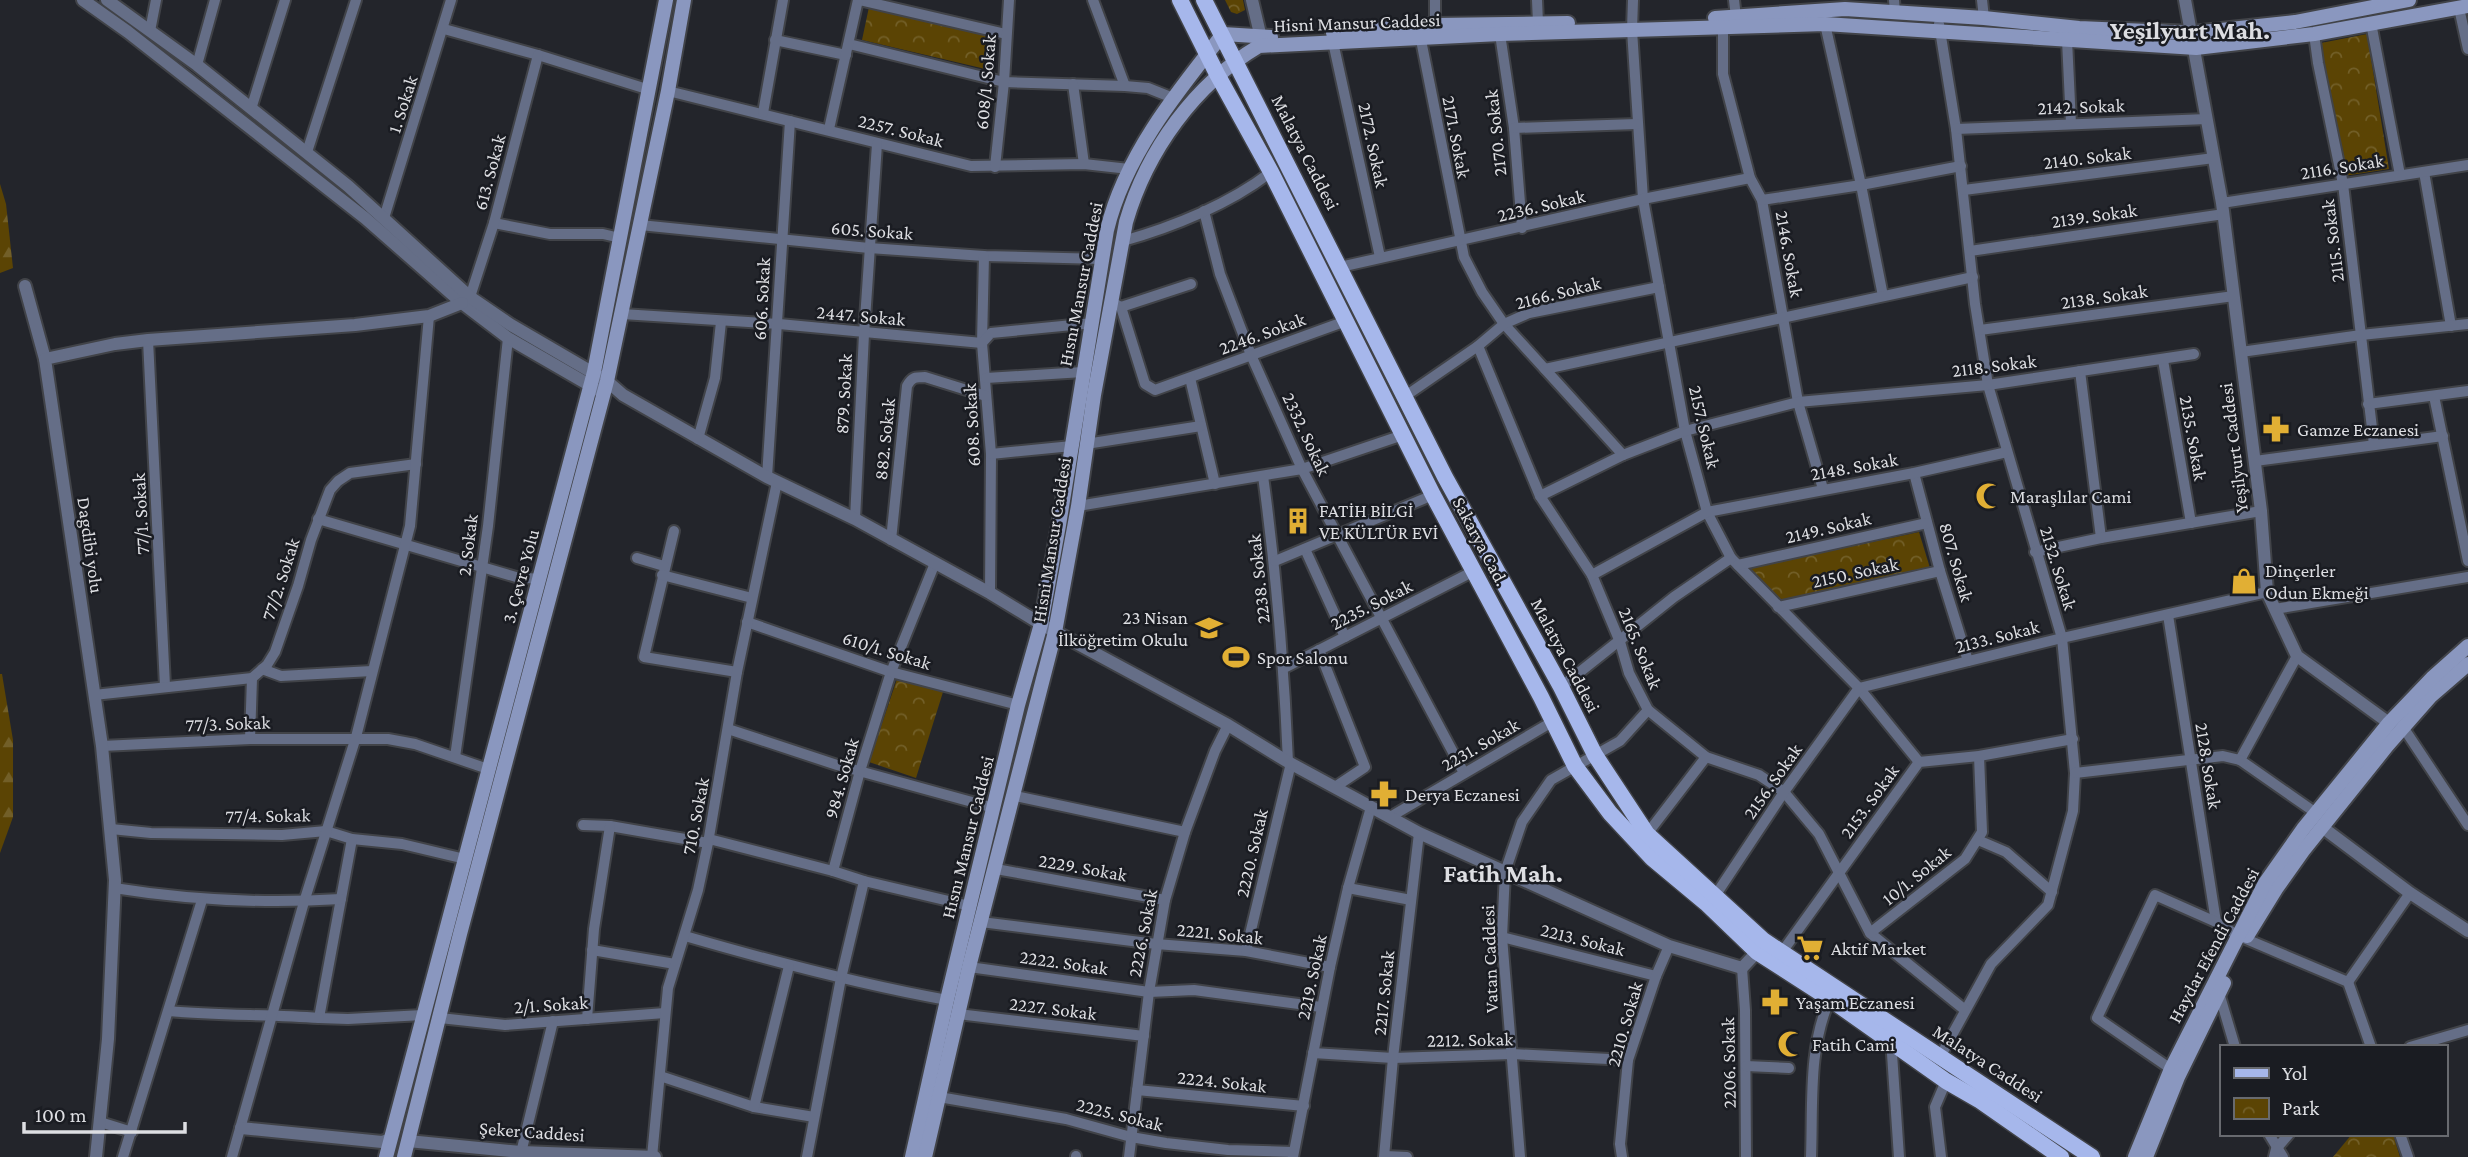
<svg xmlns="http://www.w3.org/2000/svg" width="2468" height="1157" font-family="'Crimson Pro',serif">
<defs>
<pattern id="forest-firs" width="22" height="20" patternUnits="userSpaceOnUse" patternTransform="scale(1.75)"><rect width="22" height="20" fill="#5b4404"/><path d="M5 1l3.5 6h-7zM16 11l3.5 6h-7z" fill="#725f28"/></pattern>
<pattern id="park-crowns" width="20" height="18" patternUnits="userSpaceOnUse" patternTransform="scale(1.75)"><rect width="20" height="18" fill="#5b4404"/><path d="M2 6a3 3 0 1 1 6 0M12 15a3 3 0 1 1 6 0" fill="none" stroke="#725f28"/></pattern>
</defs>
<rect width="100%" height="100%" fill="#23252b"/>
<g fill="url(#forest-firs)">
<path d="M0,184L6,204L13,268L0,273Z"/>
<path d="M0,674H2L13,740V817L0,853Z"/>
</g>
<g fill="url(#park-crowns)">
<path d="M1225,0H1243L1245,10L1237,14L1231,12Z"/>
<path d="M869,7L997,35L994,71L862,40Z"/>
<path d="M2367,34L2389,169L2344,176L2321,43Z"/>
<path d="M1919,532L1930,568L1780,600L1748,568Z"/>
<path d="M897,679L943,692L916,778L869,762Z"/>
<path d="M2352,1134H2393L2400,1157H2333Z"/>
</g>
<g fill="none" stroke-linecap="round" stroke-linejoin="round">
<g stroke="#414348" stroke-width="14">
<g id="minor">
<path d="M859,0L1006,34"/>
<path d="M1093,0L1125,86"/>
<path d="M1537,0L1538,23"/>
<path d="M1633,0L1632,30L1643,199L1685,431L1707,512L1731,558L1859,688L1919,762"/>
<path d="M1734,0L1736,17"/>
<path d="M1894,0L1895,12"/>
<path d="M1982,0L1984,18"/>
<path d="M2459,8L2468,49"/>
<path d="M2371,23L2400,175"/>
<path d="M1825,24L1861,185L1883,296"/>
<path d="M1939,24L1956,129L1975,304L1988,385L2062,638L2075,773L2073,811L2048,905L1991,964L1940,1057"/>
<path d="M1435,25V0"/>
<path d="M1723,27V74L1750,178L1762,200L1798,402L1823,489"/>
<path d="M444,29L538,55L650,90"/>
<path d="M150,31L156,0"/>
<path d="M1500,34L1514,128L1522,228"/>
<path d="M2314,34L2318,63L2343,184L2374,445"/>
<path d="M775,40L846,55"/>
<path d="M1421,40L1464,257L1482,292L1504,324L1623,455"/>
<path d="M2067,40L2071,124"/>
<path d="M1333,42L1380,257"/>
<path d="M849,44L1004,82L1125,86L1148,88L1173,98"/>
<path d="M197,65L215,0"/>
<path d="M1073,84L1084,164"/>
<path d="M668,91L971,166L1084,164L1129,169"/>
<path d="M251,109L285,0"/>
<path d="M763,113L783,0"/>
<path d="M1514,128L1637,124"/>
<path d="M829,129L858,0"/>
<path d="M1956,129L2207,119"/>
<path d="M307,152L356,0"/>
<path d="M995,167L1004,82L1009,0"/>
<path d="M2424,172L2451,326"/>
<path d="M1964,190L2214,158"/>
<path d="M1762,200L1861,185L1961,166"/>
<path d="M2222,203L2468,165"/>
<path d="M1204,211L1220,274L1251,355L1302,469L1464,773"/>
<path d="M384,218L451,0"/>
<path d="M494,223L550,234H603L620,238"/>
<path d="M640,225L869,248L984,256L1102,259"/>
<path d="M1123,241C1173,227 1230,204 1271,172"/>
<path d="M1970,251L2224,214"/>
<path d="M984,256L982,343L991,454L990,593"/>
<path d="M1340,267L1643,199L1750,178"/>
<path d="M470,297L494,223L538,55"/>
<path d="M1112,302L1121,307L1145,384L1155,390L1346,321"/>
<path d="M1121,307L1191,284"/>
<path d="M622,314L779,324L982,343L991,333L1093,323"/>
<path d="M1980,330L2234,296"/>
<path d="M148,340L165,686"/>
<path d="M1478,346L1540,496L1592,575L1620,642L1629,673L1648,710L1706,757L1759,775L1784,792L1819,834L1870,933L1965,1010"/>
<path d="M2241,352L2361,335L2468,324"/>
<path d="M2163,360L2191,523"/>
<path d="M1545,369L1973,277"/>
<path d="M2080,371L2101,538"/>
<path d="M986,378L1083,372"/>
<path d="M1190,378L1215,484"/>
<path d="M2434,396L2468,561"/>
<path d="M1404,397L1478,346L1504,324L1529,313L1659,287"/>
<path d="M2368,404L2468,391"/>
<path d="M698,439L715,378L721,322"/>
<path d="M1086,444L1201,426"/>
<path d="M991,454L1072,446"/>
<path d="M2255,461L2443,436"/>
<path d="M1914,473L1940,571L1968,661"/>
<path d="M1263,476C1276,571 1284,666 1288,762"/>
<path d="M767,477L790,121"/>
<path d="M1540,496L1623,455L1685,431L1798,402L1988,385L2194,354"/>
<path d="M1078,506L1302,469L1403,435"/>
<path d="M318,519L516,577L539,579"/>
<path d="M855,519L864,334L877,144"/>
<path d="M674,531L644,657L737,672"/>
<path d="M891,540L907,386C912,377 915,377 925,377L986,396"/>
<path d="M1305,549L1345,637"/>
<path d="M2035,552L2101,538L2261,511"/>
<path d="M637,558L664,566"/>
<path d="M1275,561L1433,495"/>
<path d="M935,563L891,672L860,771L833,871L864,881L970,906"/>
<path d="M1738,565L1927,523"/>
<path d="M662,575L752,598"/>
<path d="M1592,575L1707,512L1914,473L2007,452"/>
<path d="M1778,607L1940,571"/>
<path d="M2275,609L2468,577"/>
<path d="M2168,615L2216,922"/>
<path d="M747,622L891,672L1018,705"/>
<path d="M1319,650L1365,767L1335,787"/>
<path d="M1284,668L1474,571"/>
<path d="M262,669L281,676L372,671"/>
<path d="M1561,687L1674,597L1731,558"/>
<path d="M94,695L252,678L267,665L275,652L298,586L311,540L330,490L338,481L350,473L416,464"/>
<path d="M2403,727L2468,825"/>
<path d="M728,729L837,765L994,808"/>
<path d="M250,739L252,678"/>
<path d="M102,746L250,739H388L415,744L488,769"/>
<path d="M455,757L488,526L508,338"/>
<path d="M2240,760L2297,656"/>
<path d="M2075,773L2223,756L2240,760L2316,813"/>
<path d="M1015,796L1185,832"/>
<path d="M1390,817L1552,722"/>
<path d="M583,825L610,826L708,843"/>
<path d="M111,829L151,833L282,835L326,831L352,839L402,844L465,859"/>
<path d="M1647,834L1706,757"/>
<path d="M352,839L319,1018L348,1019L423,1015"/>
<path d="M709,839L833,871"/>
<path d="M1978,840L2006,852L2052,892"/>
<path d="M996,869L1165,900"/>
<path d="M114,888C189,900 265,904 341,899"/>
<path d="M1348,888L1411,900"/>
<path d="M1715,896L1784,792L1859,688L2062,638L2267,592"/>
<path d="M981,922L1156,944L1246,951L1330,967"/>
<path d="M1870,933L1965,859L1982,832L1979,756"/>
<path d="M685,936C771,961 858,984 947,1000"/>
<path d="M1502,937L1656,976"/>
<path d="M2246,939L2348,982L2410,893"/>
<path d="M592,950L675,964"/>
<path d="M1246,951L1291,763"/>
<path d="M1782,952L1919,762L1979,756L2073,739"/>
<path d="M969,967L1149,992L1194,990L1321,1007"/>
<path d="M1742,968L1745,1010L1746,1157"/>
<path d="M2348,982L2371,1047"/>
<path d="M2219,993L2235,1047"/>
<path d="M169,1011C219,1016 269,1014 319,1018"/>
<path d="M958,1014L1144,1036"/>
<path d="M440,1018L505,1025L665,1013"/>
<path d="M587,1019L594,929L610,826"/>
<path d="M1891,1039L1899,1157"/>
<path d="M2410,1047L2468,1030"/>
<path d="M1313,1053L1393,1058L1512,1054L1628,1060"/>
<path d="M1746,1066L1789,1068"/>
<path d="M2171,1069L2097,1018L2155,895L2216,922L2237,935"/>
<path d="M660,1076L754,1107L814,1117"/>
<path d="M1137,1090L1304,1106"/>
<path d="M939,1097L1066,1119L1131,1137L1166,1143L1228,1150L1293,1152"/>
<path d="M754,1107L789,966"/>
<path d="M100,1122L132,1132"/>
<path d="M2269,1134L2283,1157"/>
<path d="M2400,1134L2408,1157"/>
<path d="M1385,1156L1407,1157"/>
<path d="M123,1157L202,900"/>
<path d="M232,1157L304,902L356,737L410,526L429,316"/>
<path d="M520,1157L553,1021"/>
<path d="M652,1157L668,988L698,890L708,843L737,672L777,482"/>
<path d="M807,1157L841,978L864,881"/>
<path d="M1076,1157V1156"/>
<path d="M1129,1157L1149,992L1165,900L1185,832L1215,751L1228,725"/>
<path d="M1293,1157L1330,967L1348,888L1371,807"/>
<path d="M1384,1157L1393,1058L1419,833"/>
<path d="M1520,1157L1502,937L1505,872L1522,822L1551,780L1620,741L1648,710"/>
<path d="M1622,1157L1620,1144L1628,1060L1656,976L1669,946"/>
<path d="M1811,1157C1813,1105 1808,1047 1830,999"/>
<path d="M1941,1157L1935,1107L1946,1081"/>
<path d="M2274,1157L2276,1149L2289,1134"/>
</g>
</g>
<g stroke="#414348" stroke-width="16">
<g id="tertiary">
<path d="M83,0L128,32L365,218L462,303L508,338L598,390"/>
<path d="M107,0L197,65L348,186L470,297L511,325L607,381L623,395L767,477L855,519L990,593L1041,624L1228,725L1288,762L1419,833L1669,946L1742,968L1757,952"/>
<path d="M1252,0L1261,38"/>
<path d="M2185,0L2222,203L2261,511L2267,592L2297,656L2389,723"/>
<path d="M25,286L45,359"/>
<path d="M2322,827L2410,893L2468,931"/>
<path d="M241,1128L382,1142L390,1139"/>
<path d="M408,1141L521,1152L655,1157"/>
<path d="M96,1157L108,1039L115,880L102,746L45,359L115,344L148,340L355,325L429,316L462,303"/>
</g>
</g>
<g stroke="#414348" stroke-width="18">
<g id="secondary">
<path d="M1715,18L1845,9L1984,18L2079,28L2193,33L2295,22L2409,0"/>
<path d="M1333,33L1435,25L1568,23"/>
<path d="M2247,936L2276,889L2303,851L2387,746L2431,696L2468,664"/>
<path d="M386,1157L594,372L666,0"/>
<path d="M404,1157L460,934L607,381L668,91L684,0"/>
<path d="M912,1157L947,1000L1018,705L1041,624L1059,525L1107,230C1125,156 1176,93 1223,34L1271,37"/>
<path d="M925,1157L969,967L1055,632L1078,506L1094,395L1126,222C1147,150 1195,84 1259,46L1500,34L1825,24L2196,48L2314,34L2468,6"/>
<path d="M2135,1157L2171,1069L2265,883L2303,829L2389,723L2432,678L2468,646"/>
<path d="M2146,1157L2178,1077L2224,983"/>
</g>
</g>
<g stroke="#414348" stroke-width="19">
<g id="primary">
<path d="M1180,0L1217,74L1271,172L1433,495L1541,697L1575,766L1610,813L1652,858L1706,903L1757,952L1830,999L1946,1081L1979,1100L2061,1157"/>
<path d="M1204,0L1445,477L1561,687L1595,755L1647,834L1763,940L2092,1157"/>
</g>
</g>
<use href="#minor" stroke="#656e87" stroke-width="10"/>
<use href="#tertiary" stroke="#656e87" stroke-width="12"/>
<use href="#secondary" stroke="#8a97bf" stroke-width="14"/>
<use href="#primary" stroke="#a6b7eb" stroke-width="16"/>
</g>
<defs>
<g id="pharmacy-bare" transform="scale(2.1)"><path d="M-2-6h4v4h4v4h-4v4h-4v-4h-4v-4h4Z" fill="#e1af34" stroke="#1a1c22" stroke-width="2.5" paint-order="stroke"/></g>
<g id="mosque-bare" transform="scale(2.1)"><path d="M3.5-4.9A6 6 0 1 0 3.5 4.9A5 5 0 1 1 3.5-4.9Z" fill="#e1af34" stroke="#1a1c22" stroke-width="2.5" paint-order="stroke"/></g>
<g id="building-bare" transform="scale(2.1)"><path d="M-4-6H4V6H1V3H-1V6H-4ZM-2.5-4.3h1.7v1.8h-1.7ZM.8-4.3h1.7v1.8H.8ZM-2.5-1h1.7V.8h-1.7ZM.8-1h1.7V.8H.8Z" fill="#e1af34" stroke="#1a1c22" stroke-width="2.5" paint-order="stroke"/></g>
<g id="shop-bare" transform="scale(2.1)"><path d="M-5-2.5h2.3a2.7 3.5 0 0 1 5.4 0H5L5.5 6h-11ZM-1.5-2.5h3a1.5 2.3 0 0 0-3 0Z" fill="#e1af34" stroke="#1a1c22" stroke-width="2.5" paint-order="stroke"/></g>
<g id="school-bare" transform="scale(2.1)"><path d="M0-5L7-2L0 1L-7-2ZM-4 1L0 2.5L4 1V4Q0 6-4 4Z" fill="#e1af34" stroke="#1a1c22" stroke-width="2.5" paint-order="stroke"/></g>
<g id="stadium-bare" transform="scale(2.1)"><path d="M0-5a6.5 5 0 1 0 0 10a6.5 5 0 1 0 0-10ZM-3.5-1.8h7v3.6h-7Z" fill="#e1af34" stroke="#1a1c22" stroke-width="2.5" paint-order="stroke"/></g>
<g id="supermarket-bare" transform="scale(2.1)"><path d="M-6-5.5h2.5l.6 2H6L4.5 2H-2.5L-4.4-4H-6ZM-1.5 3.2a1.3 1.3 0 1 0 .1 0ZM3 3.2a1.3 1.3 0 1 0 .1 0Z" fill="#e1af34" stroke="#1a1c22" stroke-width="2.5" paint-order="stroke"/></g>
</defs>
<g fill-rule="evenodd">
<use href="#pharmacy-bare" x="2276" y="429"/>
<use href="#mosque-bare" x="1989" y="496"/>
<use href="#building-bare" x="1298" y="521"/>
<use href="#shop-bare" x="2244" y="581"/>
<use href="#school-bare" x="1209" y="628"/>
<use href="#stadium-bare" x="1236" y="657"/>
<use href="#pharmacy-bare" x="1384" y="794"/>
<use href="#supermarket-bare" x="1810" y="948"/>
<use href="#pharmacy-bare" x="1775" y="1002"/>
<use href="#mosque-bare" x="1791" y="1044"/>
</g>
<g text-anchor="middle" stroke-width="5" stroke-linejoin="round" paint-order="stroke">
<g font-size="19" fill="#dddee2" stroke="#1a1c22">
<text transform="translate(1357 22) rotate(-2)" y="7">Hisni Mansur Caddesi</text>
<text transform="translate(985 82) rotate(-85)" y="7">608/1. Sokak</text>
<text transform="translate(402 104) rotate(-72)" y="7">1. Sokak</text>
<text transform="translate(2081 106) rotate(-2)" y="7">2142. Sokak</text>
<text transform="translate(901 130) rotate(14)" y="7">2257. Sokak</text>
<text transform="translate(1495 133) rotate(-96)" y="7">2170. Sokak</text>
<text transform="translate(1457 137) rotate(79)" y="7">2171. Sokak</text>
<text transform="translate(1374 145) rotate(78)" y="7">2172. Sokak</text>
<text transform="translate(1306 152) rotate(63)" y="7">Malatya Caddesi</text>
<text transform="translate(2087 157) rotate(-7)" y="7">2140. Sokak</text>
<text transform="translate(2342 166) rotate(-9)" y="7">2116. Sokak</text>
<text transform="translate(489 172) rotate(-75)" y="7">613. Sokak</text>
<text transform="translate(1541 205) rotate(-13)" y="7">2236. Sokak</text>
<text transform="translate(2094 215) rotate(-8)" y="7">2139. Sokak</text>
<text transform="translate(872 230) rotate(4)" y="7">605. Sokak</text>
<text transform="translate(2332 241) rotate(-97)" y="7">2115. Sokak</text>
<text transform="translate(1790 254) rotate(80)" y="7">2146. Sokak</text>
<text transform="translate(1080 284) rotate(-79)" y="7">Hısnı Mansur Caddesi</text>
<text transform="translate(1558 292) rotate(-14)" y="7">2166. Sokak</text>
<text transform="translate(2104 296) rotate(-8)" y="7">2138. Sokak</text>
<text transform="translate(761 299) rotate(-87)" y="7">606. Sokak</text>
<text transform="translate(861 315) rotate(5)" y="7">2447. Sokak</text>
<text transform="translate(1262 333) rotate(-20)" y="7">2246. Sokak</text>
<text transform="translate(1994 365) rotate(-7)" y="7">2118. Sokak</text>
<text transform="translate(843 394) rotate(-87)" y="7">879. Sokak</text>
<text transform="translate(971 425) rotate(-93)" y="7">608. Sokak</text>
<text transform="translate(1705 427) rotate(77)" y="7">2157. Sokak</text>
<text transform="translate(1307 434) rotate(65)" y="7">2332. Sokak</text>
<text transform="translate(2194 438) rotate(80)" y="7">2135. Sokak</text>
<text transform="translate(884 439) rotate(-84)" y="7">882. Sokak</text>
<text transform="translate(2233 448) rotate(-97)" y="7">Yeşilyurt Caddesi</text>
<text transform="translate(1854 466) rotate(-10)" y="7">2148. Sokak</text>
<text transform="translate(140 514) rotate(-93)" y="7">77/1. Sokak</text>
<text transform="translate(1828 527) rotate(-13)" y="7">2149. Sokak</text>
<text transform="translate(1051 540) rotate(-81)" y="7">Hisni Mansur Caddesi</text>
<text transform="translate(1481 541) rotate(62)" y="7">Sakarya Cad.</text>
<text transform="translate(91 545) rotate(82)" y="7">Dagdibi yolu</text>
<text transform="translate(467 545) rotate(-83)" y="7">2. Sokak</text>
<text transform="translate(1957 562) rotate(74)" y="7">807. Sokak</text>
<text transform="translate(2059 568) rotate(73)" y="7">2132. Sokak</text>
<text transform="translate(1855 572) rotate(-12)" y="7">2150. Sokak</text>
<text transform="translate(520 576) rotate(-75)" y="7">3. Çevre Yolu</text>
<text transform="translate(280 579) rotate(-72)" y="7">77/2. Sokak</text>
<text transform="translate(1258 579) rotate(-96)" y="7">2238. Sokak</text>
<text transform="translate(1371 604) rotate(-27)" y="7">2235. Sokak</text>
<text transform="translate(1997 636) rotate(-14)" y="7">2133. Sokak</text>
<text transform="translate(1641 648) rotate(68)" y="7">2165. Sokak</text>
<text transform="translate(887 650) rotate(17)" y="7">610/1. Sokak</text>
<text transform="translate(1566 655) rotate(62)" y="7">Malatya Caddesi</text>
<text transform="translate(228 723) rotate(-2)" y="7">77/3. Sokak</text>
<text transform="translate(1480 744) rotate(-30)" y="7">2231. Sokak</text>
<text transform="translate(2209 766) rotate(81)" y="7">2128. Sokak</text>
<text transform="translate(841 778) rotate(-74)" y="7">984. Sokak</text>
<text transform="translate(1772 781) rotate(-55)" y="7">2156. Sokak</text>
<text transform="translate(1869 801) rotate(-54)" y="7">2153. Sokak</text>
<text transform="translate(268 815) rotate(-1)" y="7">77/4. Sokak</text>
<text transform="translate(695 816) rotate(-79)" y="7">710. Sokak</text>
<text transform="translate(967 837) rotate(-76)" y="7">Hısnı Mansur Caddesi</text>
<text transform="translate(1251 853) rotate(-77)" y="7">2220. Sokak</text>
<text transform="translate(1083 867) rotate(10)" y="7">2229. Sokak</text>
<text transform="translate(1916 875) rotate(-39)" y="7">10/1. Sokak</text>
<text transform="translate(1142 933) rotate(-79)" y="7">2226. Sokak</text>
<text transform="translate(1220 933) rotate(6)" y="7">2221. Sokak</text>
<text transform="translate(1583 939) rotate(14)" y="7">2213. Sokak</text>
<text transform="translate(2213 945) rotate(-62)" y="7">Haydar Efendi Caddesi</text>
<text transform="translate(1489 959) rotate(-92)" y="7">Vatan Caddesi</text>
<text transform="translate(1064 962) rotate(8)" y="7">2222. Sokak</text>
<text transform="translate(1311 977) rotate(-78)" y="7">2219. Sokak</text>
<text transform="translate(1383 993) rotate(-84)" y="7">2217. Sokak</text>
<text transform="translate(551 1004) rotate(-4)" y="7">2/1. Sokak</text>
<text transform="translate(1053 1008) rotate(7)" y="7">2227. Sokak</text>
<text transform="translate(1624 1024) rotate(-74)" y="7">2210. Sokak</text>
<text transform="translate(1470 1039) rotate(-1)" y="7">2212. Sokak</text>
<text transform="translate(1728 1063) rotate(-91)" y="7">2206. Sokak</text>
<text transform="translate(1988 1063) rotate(33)" y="7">Malatya Caddesi</text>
<text transform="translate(1222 1081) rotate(6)" y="7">2224. Sokak</text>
<text transform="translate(1120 1114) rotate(14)" y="7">2225. Sokak</text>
<text transform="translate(532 1131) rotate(4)" y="7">Şeker Caddesi</text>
</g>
<g font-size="19" fill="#dddee2" stroke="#1a1c22" text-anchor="start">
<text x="2297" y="436">Gamze Eczanesi</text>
<text x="2010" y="503">Maraşlılar Cami</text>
<text x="1319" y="517">FATİH BİLGİ<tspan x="1319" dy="22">VE KÜLTÜR EVİ</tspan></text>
<text x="2265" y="577">Dinçerler<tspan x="2265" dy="22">Odun Ekmeği</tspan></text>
<text x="1188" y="624" text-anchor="end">23 Nisan<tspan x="1188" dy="22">İlköğretim Okulu</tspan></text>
<text x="1257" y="664">Spor Salonu</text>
<text x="1405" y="801">Derya Eczanesi</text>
<text x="1831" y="955">Aktif Market</text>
<text x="1796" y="1009">Yaşam Eczanesi</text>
<text x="1812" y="1051">Fatih Cami</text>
</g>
<g font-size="26" font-weight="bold" fill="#dddee2" stroke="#1a1c22">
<text x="2190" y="39">Yeşilyurt Mah.</text>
<text x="1503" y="882">Fatih Mah.</text>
</g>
</g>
<rect x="2220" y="1045" width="228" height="91" fill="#1a1c22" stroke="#686a6f" stroke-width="2"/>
<rect x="2234" y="1068" width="35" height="10" fill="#a6b7eb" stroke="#686a6f" stroke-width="2"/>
<text x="2282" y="1080" font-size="21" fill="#dddee2">Yol</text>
<rect x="2234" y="1098" width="35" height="21" fill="url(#park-crowns)" stroke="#686a6f" stroke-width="2"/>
<text x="2282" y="1115" font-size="21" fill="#dddee2">Park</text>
<path d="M24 1122v10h161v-10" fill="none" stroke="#dddee2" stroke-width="3.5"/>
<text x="35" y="1122" font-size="21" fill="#dddee2" stroke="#1a1c22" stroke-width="5" paint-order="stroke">100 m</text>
</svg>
